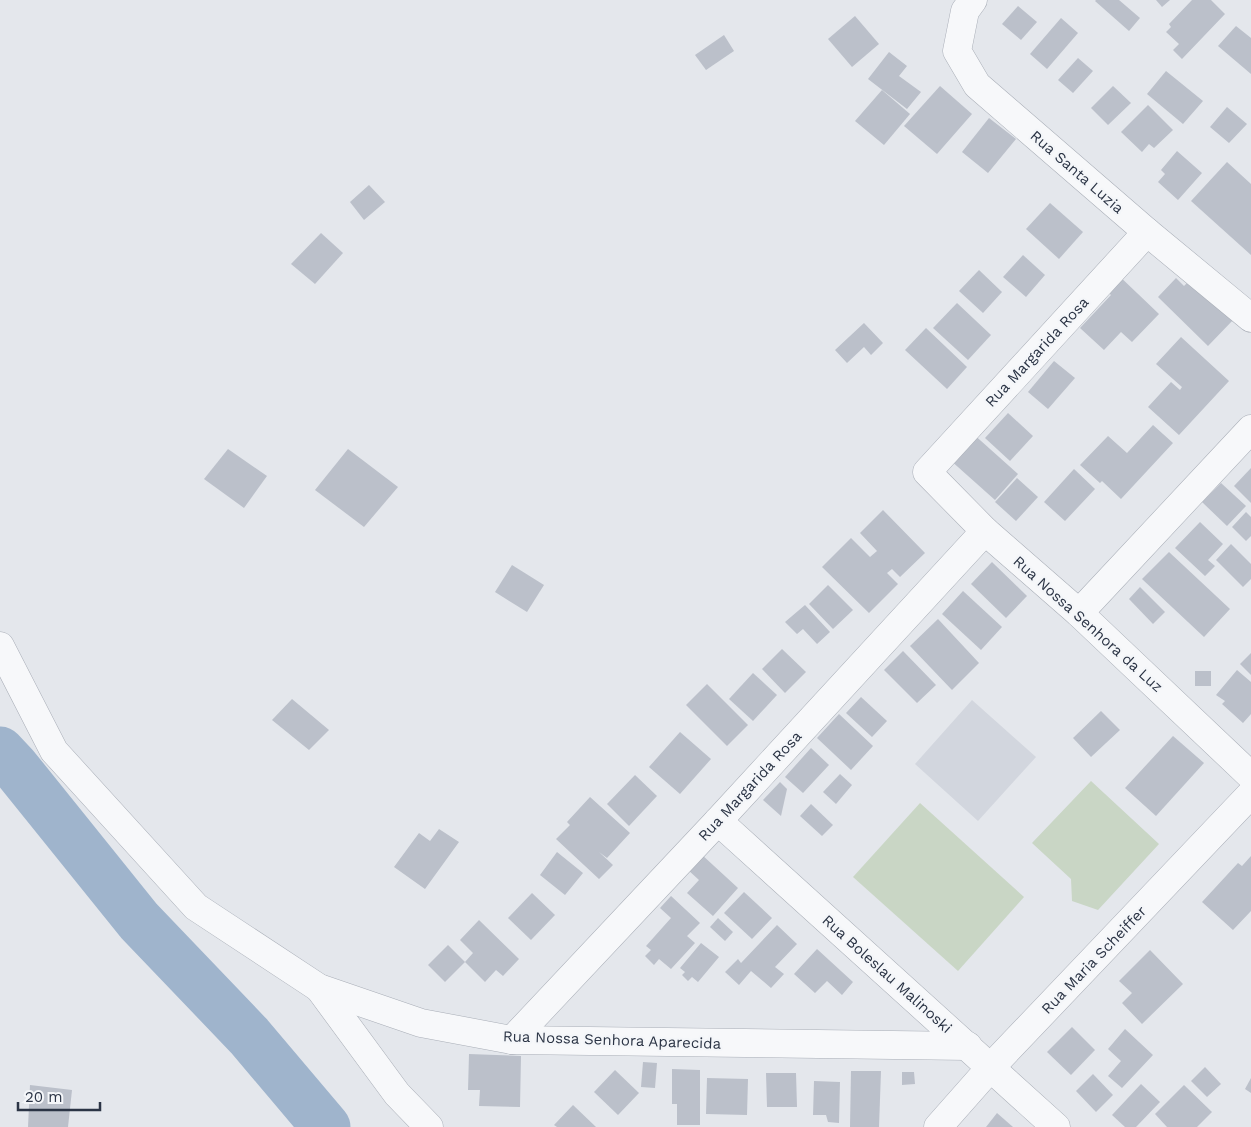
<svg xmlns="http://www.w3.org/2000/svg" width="1251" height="1127" font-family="'Work Sans',sans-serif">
<rect width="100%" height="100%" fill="#e4e7ec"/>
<path fill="#d2d6de" d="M972,700L1036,757L978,821L915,764Z"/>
<g fill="#c9d6c5">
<path d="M1091,781L1159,844L1098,910L1072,901L1071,879L1032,843Z"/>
<path d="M920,803L1024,897L958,971L853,877Z"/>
</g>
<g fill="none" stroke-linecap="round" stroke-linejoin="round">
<path stroke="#9fb4cc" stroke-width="49" d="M0,751L15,767L139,921L249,1036L326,1127"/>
</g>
<g fill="#bbc0ca">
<path d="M1096,0H1119L1140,18L1129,31L1095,1Z"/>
<path d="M1156,0H1170L1162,7Z"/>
<path d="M1192,0H1211L1225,14L1182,59L1173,50L1179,44L1166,32L1171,27L1169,24Z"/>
<path d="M1018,6L1037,22L1021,40L1002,24Z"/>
<path d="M855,16L879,44L852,67L828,39Z"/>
<path d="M1061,18L1078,33L1047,69L1030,54Z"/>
<path d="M1236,26L1251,38V74L1218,46Z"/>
<path d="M724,35L734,51L706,70L695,55Z"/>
<path d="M889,52L907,66L899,76L921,92L907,109L868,79Z"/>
<path d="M1078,58L1093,71L1073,93L1058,80Z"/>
<path d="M1166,71L1203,101L1183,124L1147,94Z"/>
<path d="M940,86L972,114L937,154L904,126Z"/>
<path d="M1113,86L1131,103L1108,125L1091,108Z"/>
<path d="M882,90L910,114L884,145L855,121Z"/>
<path d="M1148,105L1173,130L1154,148L1149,144L1142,152L1121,132Z"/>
<path d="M1227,107L1247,124L1229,143L1210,127Z"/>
<path d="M989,118L1016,139L988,173L962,152Z"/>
<path d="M1177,151L1202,173L1178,200L1158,182L1165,174L1161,170Z"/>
<path d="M1227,162L1251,184V255L1191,201Z"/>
<path d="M369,185L385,202L364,220L350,202Z"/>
<path d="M1050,203L1083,232L1059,259L1026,229Z"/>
<path d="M321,233L343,253L315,284L291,264Z"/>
<path d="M1023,255L1045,275L1026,297L1003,277Z"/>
<path d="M979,270L1002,292L983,313L959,291Z"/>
<path d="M1115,272L1159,314L1132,342L1121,332L1104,350L1080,328L1111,295L1102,286Z"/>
<path d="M1176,278L1184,286L1192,278L1234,319L1208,346L1158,297Z"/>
<path d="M957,303L991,335L968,360L933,328Z"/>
<path d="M864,323L883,343L871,355L864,347L847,363L835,350Z"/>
<path d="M926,328L967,367L947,389L905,350Z"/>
<path d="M1181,337L1229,381L1179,435L1148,407L1171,382L1180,390L1182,387L1156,364Z"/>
<path d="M1054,361L1075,378L1048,409L1028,392Z"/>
<path d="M1008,413L1033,436L1010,461L985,438Z"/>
<path d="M1153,425L1173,443L1121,499L1102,481L1100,483L1080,465L1108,436L1127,453Z"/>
<path d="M971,432L1018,474L995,500L949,459Z"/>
<path d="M228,449L267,476L244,508L204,479Z"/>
<path d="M348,449L398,487L364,527L315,490Z"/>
<path d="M1251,468V503L1234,486Z"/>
<path d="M1074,469L1095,489L1065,521L1044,502Z"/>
<path d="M1017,478L1038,497L1016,521L995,502Z"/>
<path d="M1221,483L1246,506L1227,526L1202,502Z"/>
<path d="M883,510L925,553L900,577L892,569L887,573L898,584L869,613L822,567L851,538L870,557L877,551L860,533Z"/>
<path d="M1246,512L1251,517V536L1246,541L1232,527Z"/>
<path d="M1200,522L1223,544L1208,560L1215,566L1205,576L1175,548Z"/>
<path d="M1231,544L1251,564V579L1243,587L1216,560Z"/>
<path d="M1169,552L1230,609L1204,637L1142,579Z"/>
<path d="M992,562L1027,596L1006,618L971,584Z"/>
<path d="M512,565L544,585L527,612L495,592Z"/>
<path d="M828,585L853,610L833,629L809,604Z"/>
<path d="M1140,587L1165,612L1153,624L1129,599Z"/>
<path d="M963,591L1002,627L981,650L942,614Z"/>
<path d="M805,605L830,632L817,644L803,629L797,634L785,622Z"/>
<path d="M938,619L979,663L952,690L910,646Z"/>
<path d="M782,649L806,672L785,693L762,669Z"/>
<path d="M903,651L936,685L917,703L884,670Z"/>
<path d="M1251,653V675L1240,664Z"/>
<path d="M1237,670L1251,682V714L1243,723L1222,704L1225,701L1216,695Z"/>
<rect x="1195" y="671" width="16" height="15"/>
<path d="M753,673L777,695L753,721L729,699Z"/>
<path d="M707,684L748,725L727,746L686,705Z"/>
<path d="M861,697L887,721L872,737L846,713Z"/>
<path d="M292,699L329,730L309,750L272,720Z"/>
<path d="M1101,711L1120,730L1091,757L1073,738Z"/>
<path d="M839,714L873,746L851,770L817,738Z"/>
<path d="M680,732L711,759L680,794L649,767Z"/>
<path d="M1173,736L1204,763L1156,816L1125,788Z"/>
<path d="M811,748L829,765L803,793L785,777Z"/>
<path d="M840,774L852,785L836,804L823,792Z"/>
<path d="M635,775L657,796L629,826L607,804Z"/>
<path d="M780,782L787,789L781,816L763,800Z"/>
<path d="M590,797L630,833L607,858L599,852L613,865L599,879L556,839L570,825L567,822Z"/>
<path d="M811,804L833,825L822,836L800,816Z"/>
<path d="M439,829L459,842L425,889L394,867L419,833L430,841Z"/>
<path d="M557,852L583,873L565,895L540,875Z"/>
<path d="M701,854L738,888L713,916L687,893L699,880L687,869Z"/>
<path d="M1251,856V911L1233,930L1202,902L1238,863L1242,866Z"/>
<path d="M744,892L772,918L752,939L724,913Z"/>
<path d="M532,893L555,915L531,940L508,918Z"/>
<path d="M671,896L700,923L687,936L695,943L671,969L659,959L654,965L645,956L651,950L646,946L671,918L660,908Z"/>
<path d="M718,918L733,932L725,941L710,927Z"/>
<path d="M479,920L519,959L503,976L496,970L485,982L465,962L473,953L460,940Z"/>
<path d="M777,925L797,944L775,967L784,974L771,988L751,971L739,985L725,972L738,959L741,963Z"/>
<path d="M701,943L719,957L698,982L692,977L688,981L682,975L685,972L680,968Z"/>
<path d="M448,945L465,962L445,982L428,965Z"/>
<path d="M817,949L853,982L842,995L827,981L815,993L794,974Z"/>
<path d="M1150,950L1183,984L1142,1024L1122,1003L1132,993L1119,981Z"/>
<path d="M1072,1027L1095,1050L1071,1075L1047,1052Z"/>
<path d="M1125,1029L1153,1055L1122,1088L1108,1076L1121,1061L1108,1049Z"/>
<path d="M469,1054L521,1056L520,1107L479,1106L480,1090H468Z"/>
<path d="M643,1062L657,1063L655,1088L641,1087Z"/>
<path d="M1205,1067L1221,1084L1207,1097L1191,1081Z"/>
<path d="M672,1069L700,1070V1125H677V1104H672Z"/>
<path d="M615,1070L639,1093L618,1115L594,1092Z"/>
<path d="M851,1071H881L879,1127H850Z"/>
<path d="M902,1072H914L915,1084L902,1085Z"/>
<path d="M766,1073H796L797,1107H767Z"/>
<path d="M1093,1074L1113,1095L1096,1112L1076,1091Z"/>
<path d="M707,1078L748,1079L747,1115L706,1114Z"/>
<path d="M1251,1078V1093L1245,1089Z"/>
<path d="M814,1081L840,1082L839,1123L828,1122L826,1115H813Z"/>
<path d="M1141,1084L1160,1102L1136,1127H1125L1112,1115Z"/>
<path d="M30,1085L72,1090L68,1127H28Z"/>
<path d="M1184,1085L1212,1112L1197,1127H1167L1155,1114Z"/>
<path d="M573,1105L596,1127H557L554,1125Z"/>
<path d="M997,1113L1013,1127H986Z"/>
</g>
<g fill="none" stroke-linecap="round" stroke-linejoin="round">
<g stroke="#a9aeb7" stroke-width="29">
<g id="street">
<path d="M973,0L965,11L957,51L977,85L1147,232L1251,318"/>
<path d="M1147,232L927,472L985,531L1079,613L1251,776"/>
<path d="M1079,613L1251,429"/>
<path d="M0,646L54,751L196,907L319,988L421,1023L512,1040L968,1046"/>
<path d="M718,821L1056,1127"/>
<path d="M319,988L397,1094L429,1127"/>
<path d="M512,1040L718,821L985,531"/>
<path d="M938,1127L991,1067L1251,794"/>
</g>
</g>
<use href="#street" stroke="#f7f8fa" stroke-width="28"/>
</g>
<g text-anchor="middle" stroke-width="4.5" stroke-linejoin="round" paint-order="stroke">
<g font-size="15" fill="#2b3445" stroke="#f4f6f9">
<text transform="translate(1077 172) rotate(41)" y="5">Rua Santa Luzia</text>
<text transform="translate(1037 352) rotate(-47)" y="5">Rua Margarida Rosa</text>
<text transform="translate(1088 624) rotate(42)" y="5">Rua Nossa Senhora da Luz</text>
<text transform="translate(750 786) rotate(-47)" y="5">Rua Margarida Rosa</text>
<text transform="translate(1094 960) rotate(-46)" y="5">Rua Maria Scheiffer</text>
<text transform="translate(887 974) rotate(42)" y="5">Rua Boleslau Malinoski</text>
<text transform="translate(612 1040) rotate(2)" y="5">Rua Nossa Senhora Aparecida</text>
</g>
</g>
<path d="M18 1102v8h82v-8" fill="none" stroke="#2b3445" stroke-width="2.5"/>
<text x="25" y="1102" font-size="15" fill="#2b3445" stroke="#f4f6f9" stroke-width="4" paint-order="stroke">20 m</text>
</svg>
